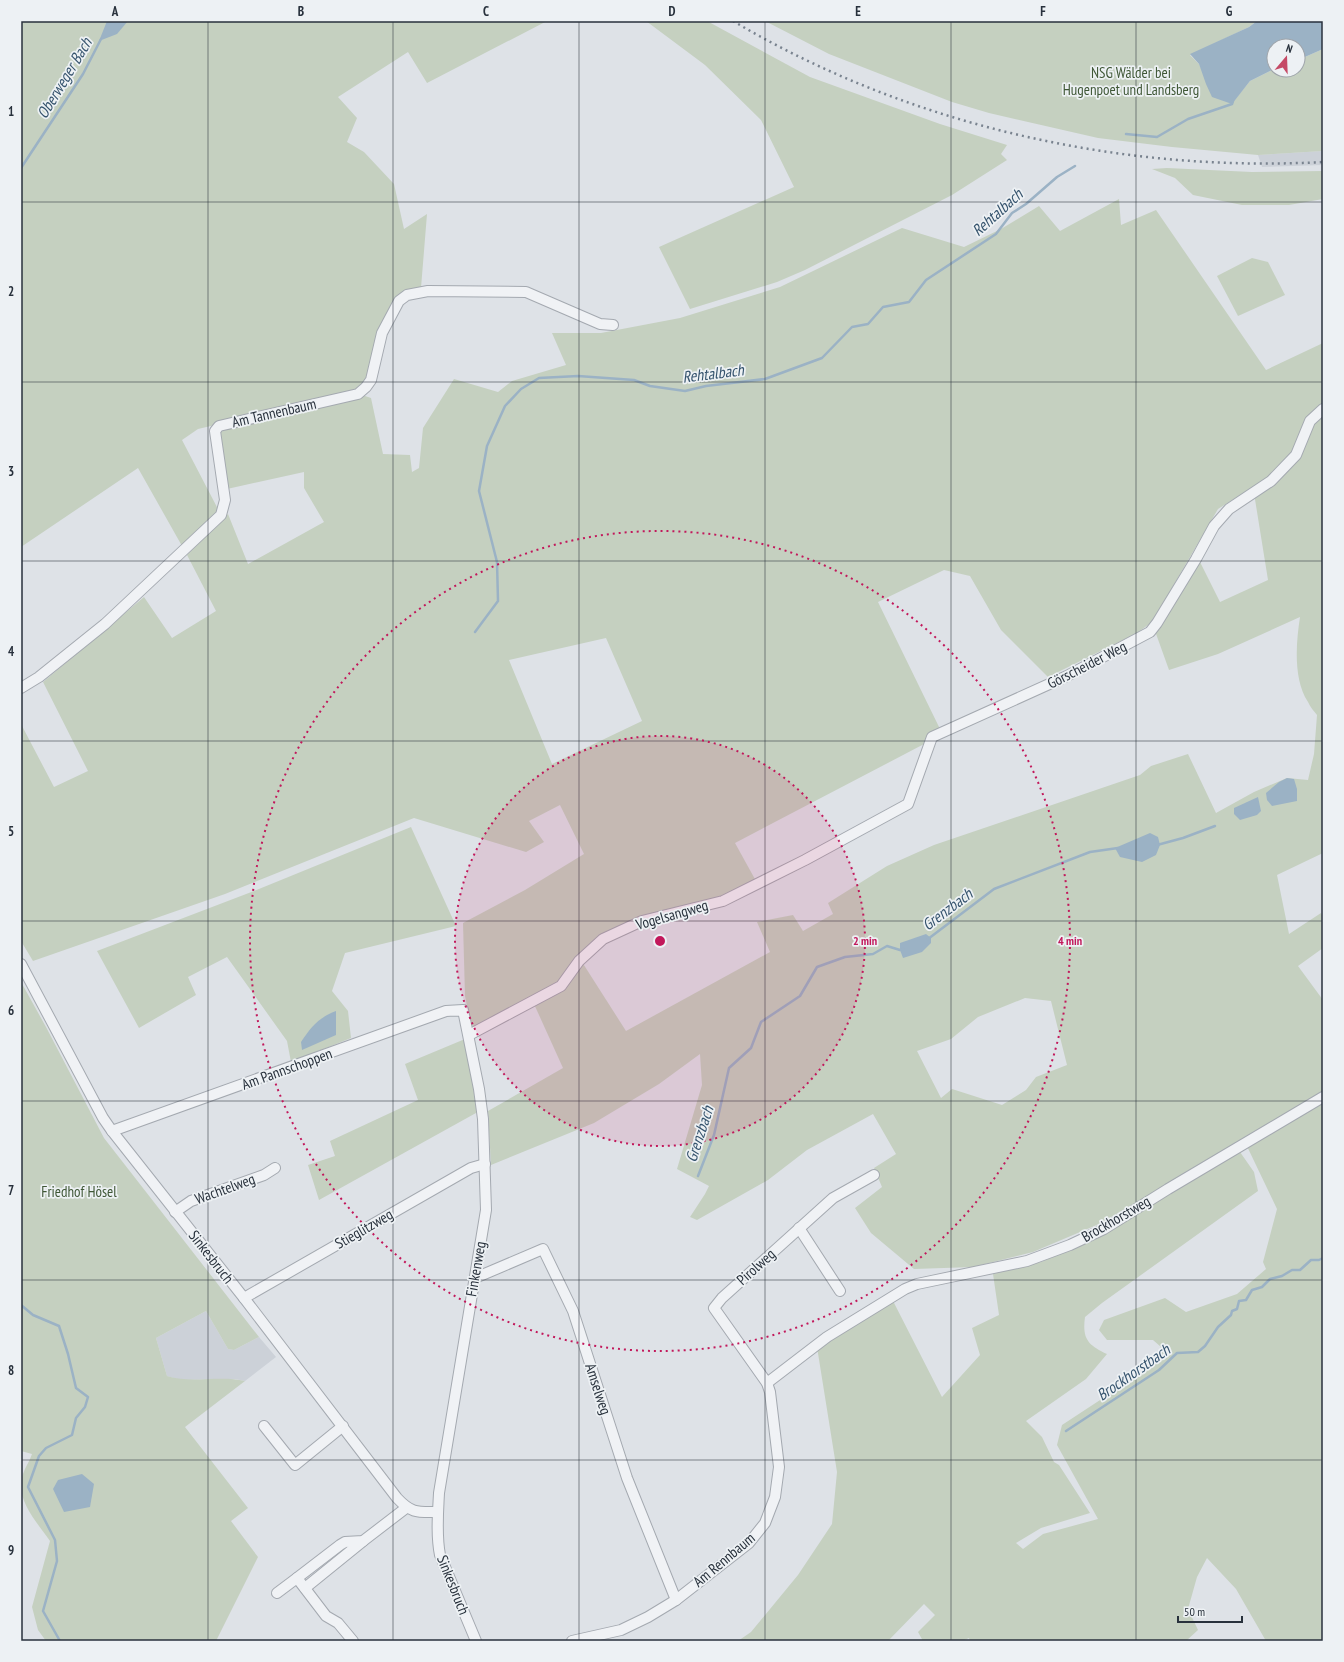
<svg xmlns="http://www.w3.org/2000/svg" width="1344" height="1662" font-family="'PT Sans Narrow',sans-serif">
<rect width="100%" height="100%" fill="#dee2e7"/>
<g fill="#ccd1d8">
<path d="M1323,151V165L1262,167L1258,155Z"/>
<path d="M206,1311L228,1349L234,1350L259,1337L276,1357L245,1381L235,1379L180,1380L167,1376L156,1338Z"/>
</g>
<g fill="#c5d0c0" fill-rule="evenodd">
<path d="M21,21H547L427,83L408,52L338,97L357,118L347,142L364,152L394,184L404,229L427,214L421,288L401,297L373,371L363,386L350,393L198,429L182,440L219,511L182,546L138,468L21,547Z"/>
<path d="M646,21H707L810,77L940,124L1007,145L1001,154L1007,160L952,195L805,270L777,282L690,309L659,247L794,187L761,120L705,65Z"/>
<path d="M765,21H1257L1249,27L1190,55L1199,64L1203,72L1232,103L1250,81L1274,69L1298,70V60L1323,49V151L1258,155L1172,147L1098,138L989,113L952,102L829,54Z"/>
<path d="M1167,168L1252,172L1323,171V199L1289,205H1242L1193,195L1175,178L1152,169Z"/>
<path d="M1119,199L1121,225L1156,210L1266,370L1323,343V853L1277,875L1289,934L1321,913L1323,917V948L1298,966L1323,1000V1641H1266L1236,1589L1207,1558L1197,1577L1188,1609L1198,1630L1186,1641H970L969,1638L962,1641H923L918,1632L935,1615L924,1604L888,1641H738L751,1632L798,1575L832,1524L837,1472L817,1347L892,1299L942,1397L980,1355L972,1328L999,1315L993,1274L1041,1262L1092,1241L1240,1152L1254,1172L1258,1191L1102,1303L1085,1317C1082,1339 1088,1345 1107,1354L1086,1379L1026,1421L1042,1437L1054,1462L1059,1465L1090,1513L1041,1528L1016,1543L1023,1549L1043,1534L1098,1519L1057,1445L1062,1425L1155,1364L1161,1347L1153,1340H1107L1099,1330L1104,1320L1165,1298L1186,1312L1237,1294L1266,1269L1263,1262L1277,1209L1244,1140L1099,1224L1033,1252L973,1267L914,1269L871,1233L855,1208L882,1187L874,1168L896,1154L873,1114L807,1150L768,1180L697,1220L690,1217L705,1194L709,1186L677,1169L702,1085L700,1054L659,1084L594,1123L491,1165L488,1111L563,1068L534,1004L472,1031L465,996L463,923L525,890L584,854L560,805L529,821L544,842L526,852L414,818L225,894L33,961L21,941V724L54,787L88,771L43,682L144,597L172,638L216,611L187,555L228,514L248,564L324,522L304,488V472L227,489L219,435L224,429L362,395L371,398L383,454L410,455L412,472L419,468L423,428L454,379L498,392L512,381L566,365L552,333H601L680,318L780,287L902,228L964,247L1001,229L1039,206L1060,231ZM1253,487L1268,580L1220,602L1199,560L1155,631L1169,670L1218,654L1300,617C1296,643 1293,679 1308,702C1310,707 1314,711 1317,715L1314,754L1308,780L1287,778L1254,792L1216,813L1188,754L1151,766L1140,775L934,845L887,866L828,903L833,914L803,931L793,915L757,922L770,952L626,1031L582,962L601,936L722,899L756,881L735,843L926,743L940,729L878,602L944,570L970,576L1001,630L1048,677L1137,633L1152,622L1218,509ZM606,638L642,721L552,764L509,660ZM1025,998L1051,1001L1067,1065L1036,1077L1026,1090L1002,1105L952,1089L941,1098L917,1051L951,1039L978,1017Z"/>
<path d="M1252,258L1268,262L1285,295L1238,316L1217,276Z"/>
<path d="M411,827L456,926L345,953L332,991L348,1011L351,1038L291,1062L287,1041L227,957L188,977L196,995L139,1028L97,951L254,891Z"/>
<path d="M21,982L46,1027L104,1138L259,1337L234,1350L228,1349L206,1311L156,1338L167,1376C192,1384 219,1375 245,1381L185,1427L248,1508L231,1521L258,1557L216,1641H46L38,1630L32,1607L50,1541C37,1522 14,1499 23,1474C25,1467 30,1461 32,1454L21,1451Z"/>
<path d="M465,1039L478,1110L476,1113L319,1200L308,1165L335,1156L330,1141L418,1100L405,1064Z"/>
</g>
<g fill="#9bb2c5">
<path d="M107,21H128L117,34L99,41Z"/>
<path d="M1257,21H1323V49L1298,60V46H1274V69L1250,81L1232,104L1212,97L1206,84L1199,64L1190,54L1249,27Z"/>
<path d="M1287,778L1294,779L1297,789V801L1272,806L1267,800L1266,793L1279,782Z"/>
<path d="M1258,797L1261,811L1257,815L1240,820L1234,814V808Z"/>
<path d="M1150,833L1158,837L1160,845L1156,855L1142,862L1120,857L1115,848Z"/>
<path d="M926,934L931,938V943L922,952L903,958L900,950V943Z"/>
<path d="M336,1011V1035L302,1050L301,1042C311,1027 318,1018 336,1011Z"/>
<path d="M82,1474L94,1484L90,1507L64,1512L53,1489L58,1480Z"/>
</g>
<g fill="none" stroke-linecap="round" stroke-linejoin="round">
<g stroke="#9bb2c5" stroke-width="2.5">
<path d="M1126,134L1157,137L1188,119L1232,104L1233,101"/>
<path d="M21,168L83,74L101,39"/>
<path d="M475,632L498,601L497,562L479,491L487,446L505,406L521,389L539,378L578,376L634,380L650,386L685,391L706,386L765,379L822,358L852,327L868,324L883,307L909,302L926,280L996,234L1012,213L1026,204L1057,177L1075,166"/>
<path d="M1157,845L1183,838L1215,826"/>
<path d="M928,939L994,889L1090,852L1118,848"/>
<path d="M698,1176L714,1135L729,1068L751,1048L761,1022L800,996L817,967L845,957L873,954L887,946L900,950L903,949"/>
<path d="M21,1305L33,1315L59,1326L68,1354L76,1388L88,1397L85,1407L76,1418L72,1435L46,1448L39,1456L28,1487L55,1540L57,1561L43,1611L60,1641"/>
<path d="M1066,1431L1159,1370L1177,1353L1198,1352L1205,1346L1218,1327L1231,1315L1232,1311L1237,1309L1239,1301L1246,1300L1252,1290L1262,1287L1270,1279L1282,1276L1292,1270H1300L1311,1260H1319L1323,1258"/>
</g>
<g stroke="#a4a9b0" stroke-width="12">
<g id="minor">
<path d="M21,688L39,677L105,624L221,515L225,500L215,431L219,426L358,394L366,387L371,380L382,333L399,301L407,295L428,291L526,292L600,324L613,325"/>
<path d="M21,964L103,1118L112,1131L244,1298L397,1498C412,1514 418,1512 438,1512"/>
<path d="M469,1035L561,986L579,961L603,939L642,921L723,901L805,860L908,804L932,737L1067,676L1150,632L1157,623L1196,559L1214,526L1229,509L1271,481L1296,455L1310,421L1323,409"/>
<path d="M112,1131L446,1011L463,1010L479,1089L483,1119L486,1210L439,1493C438,1513 436,1535 440,1555L476,1641"/>
<path d="M175,1212L191,1201L264,1175L275,1168"/>
<path d="M799,1228L840,1291"/>
<path d="M475,1278L543,1249L573,1311L627,1478L676,1600"/>
<path d="M244,1298L471,1168L485,1164"/>
<path d="M767,1383L827,1337L905,1289L917,1284L1027,1261L1070,1245L1104,1229L1168,1189L1323,1097"/>
<path d="M264,1426L295,1465L343,1426"/>
<path d="M305,1588L363,1541"/>
<path d="M277,1593L297,1578"/>
<path d="M353,1641L338,1623L326,1616L297,1578L340,1545L345,1542L363,1541L406,1508"/>
<path d="M572,1641L621,1630L648,1617L676,1600L749,1543L765,1523L775,1497L779,1467L770,1392L767,1383L714,1308L722,1298L833,1198L874,1175"/>
</g>
</g>
<use href="#minor" stroke="#f0f2f5" stroke-width="10"/>
<path stroke="#79838f" stroke-width="2.5" stroke-dasharray="2 4" stroke-linecap="butt" d="M733,21C909,125 1119,173 1323,162"/>
</g>
<path fill="none" stroke="#28313c" stroke-width="1" stroke-opacity="0.55" d="M208,21V1641M393,21V1641M579,21V1641M765,21V1641M951,21V1641M1136,21V1641M21,202H1323M21,382H1323M21,561H1323M21,741H1323M21,921H1323M21,1101H1323M21,1280H1323M21,1460H1323"/>
<circle cx="660" cy="941" r="205" fill="#c2185b" fill-opacity=".12"/>
<g fill="none" stroke="#c2185b" stroke-width="2" stroke-dasharray="2 4">
<circle cx="660" cy="941" r="205"/>
<circle cx="660" cy="941" r="410"/>
</g>
<g text-anchor="middle" stroke-width="3.5" stroke-linejoin="round" paint-order="stroke">
<g font-size="15" fill="#3f5736" stroke="#edf1f4">
<text x="1131" y="78">NSG Wälder bei<tspan x="1131" dy="17">Hugenpoet und Landsberg</tspan></text>
<text x="79" y="1197">Friedhof Hösel</text>
</g>
<g font-size="15" fill="#28313c" stroke="#edf1f4">
<text transform="translate(274 413) rotate(-13)" y="5">Am Tannenbaum</text>
<text transform="translate(1087 665) rotate(-27)" y="5">Görscheider Weg</text>
<text transform="translate(672 915) rotate(-16)" y="5">Vogelsangweg</text>
<text transform="translate(287 1069) rotate(-20)" y="5">Am Pannschoppen</text>
<text transform="translate(225 1189) rotate(-20)" y="5">Wachtelweg</text>
<text transform="translate(1116 1219) rotate(-30)" y="5">Brockhorstweg</text>
<text transform="translate(364 1229) rotate(-30)" y="5">Stieglitzweg</text>
<text transform="translate(211 1257) rotate(52)" y="5">Sinkesbruch</text>
<text transform="translate(756 1267) rotate(-42)" y="5">Pirolweg</text>
<text transform="translate(476 1269) rotate(-80)" y="5">Finkenweg</text>
<text transform="translate(598 1389) rotate(72)" y="5">Amselweg</text>
<text transform="translate(724 1560) rotate(-40)" y="5">Am Rennbaum</text>
<text transform="translate(453 1585) rotate(68)" y="5">Sinkesbruch</text>
</g>
<g font-size="16" font-style="italic" fill="#35536d" stroke="#edf1f4">
<text transform="translate(64 78) rotate(-59)" y="6">Oberweger Bach</text>
<text transform="translate(997 212) rotate(-42)" y="6">Rehtalbach</text>
<text transform="translate(713 373) rotate(-7)" y="6">Rehtalbach</text>
<text transform="translate(947 909) rotate(-37)" y="6">Grenzbach</text>
<text transform="translate(699 1134) rotate(-72)" y="6">Grenzbach</text>
<text transform="translate(1133 1372) rotate(-35)" y="6">Brockhorstbach</text>
</g>
</g>
<circle cx="660" cy="941" r="6" fill="#c2185b" stroke="#edf1f4" stroke-width="2"/>
<g font-size="12" text-anchor="middle" font-weight="bold" fill="#c2185b" stroke="#edf1f4" stroke-width="3.5" stroke-linejoin="round" paint-order="stroke">
<text x="865" y="945">2 min</text>
<text x="1070" y="945">4 min</text>
</g>
<rect width="1344" height="1662" fill="none" stroke="#edf1f4" stroke-width="44"/>
<g transform="translate(1286 58) rotate(19)"><circle r="19" fill="#edf1f4" stroke="#9ea4aa"/>
<path d="M0-3L7 15L0 10L-7 15Z" fill="#c54a66"/>
<text y="-6" font-size="11" font-weight="bold" text-anchor="middle" fill="#28313c">N</text>
</g>
<path d="M1178 1616v6h64v-6" fill="none" stroke="#28313c" stroke-width="2"/>
<text x="1184" y="1616" font-size="12" fill="#28313c" stroke="#edf1f4" stroke-width="3" paint-order="stroke">50 m</text>
<rect x="22" y="22" width="1300" height="1618" fill="none" stroke="#28313c" stroke-width="1.5"/>
<g font-size="13" text-anchor="middle" font-weight="bold" fill="#28313c">
<text x="115" y="16">A</text>
<text x="301" y="16">B</text>
<text x="486" y="16">C</text>
<text x="672" y="16">D</text>
<text x="858" y="16">E</text>
<text x="1043" y="16">F</text>
<text x="1229" y="16">G</text>
<text x="11" y="116">1</text>
<text x="11" y="296">2</text>
<text x="11" y="476">3</text>
<text x="11" y="656">4</text>
<text x="11" y="836">5</text>
<text x="11" y="1015">6</text>
<text x="11" y="1195">7</text>
<text x="11" y="1375">8</text>
<text x="11" y="1555">9</text>
</g>
</svg>
